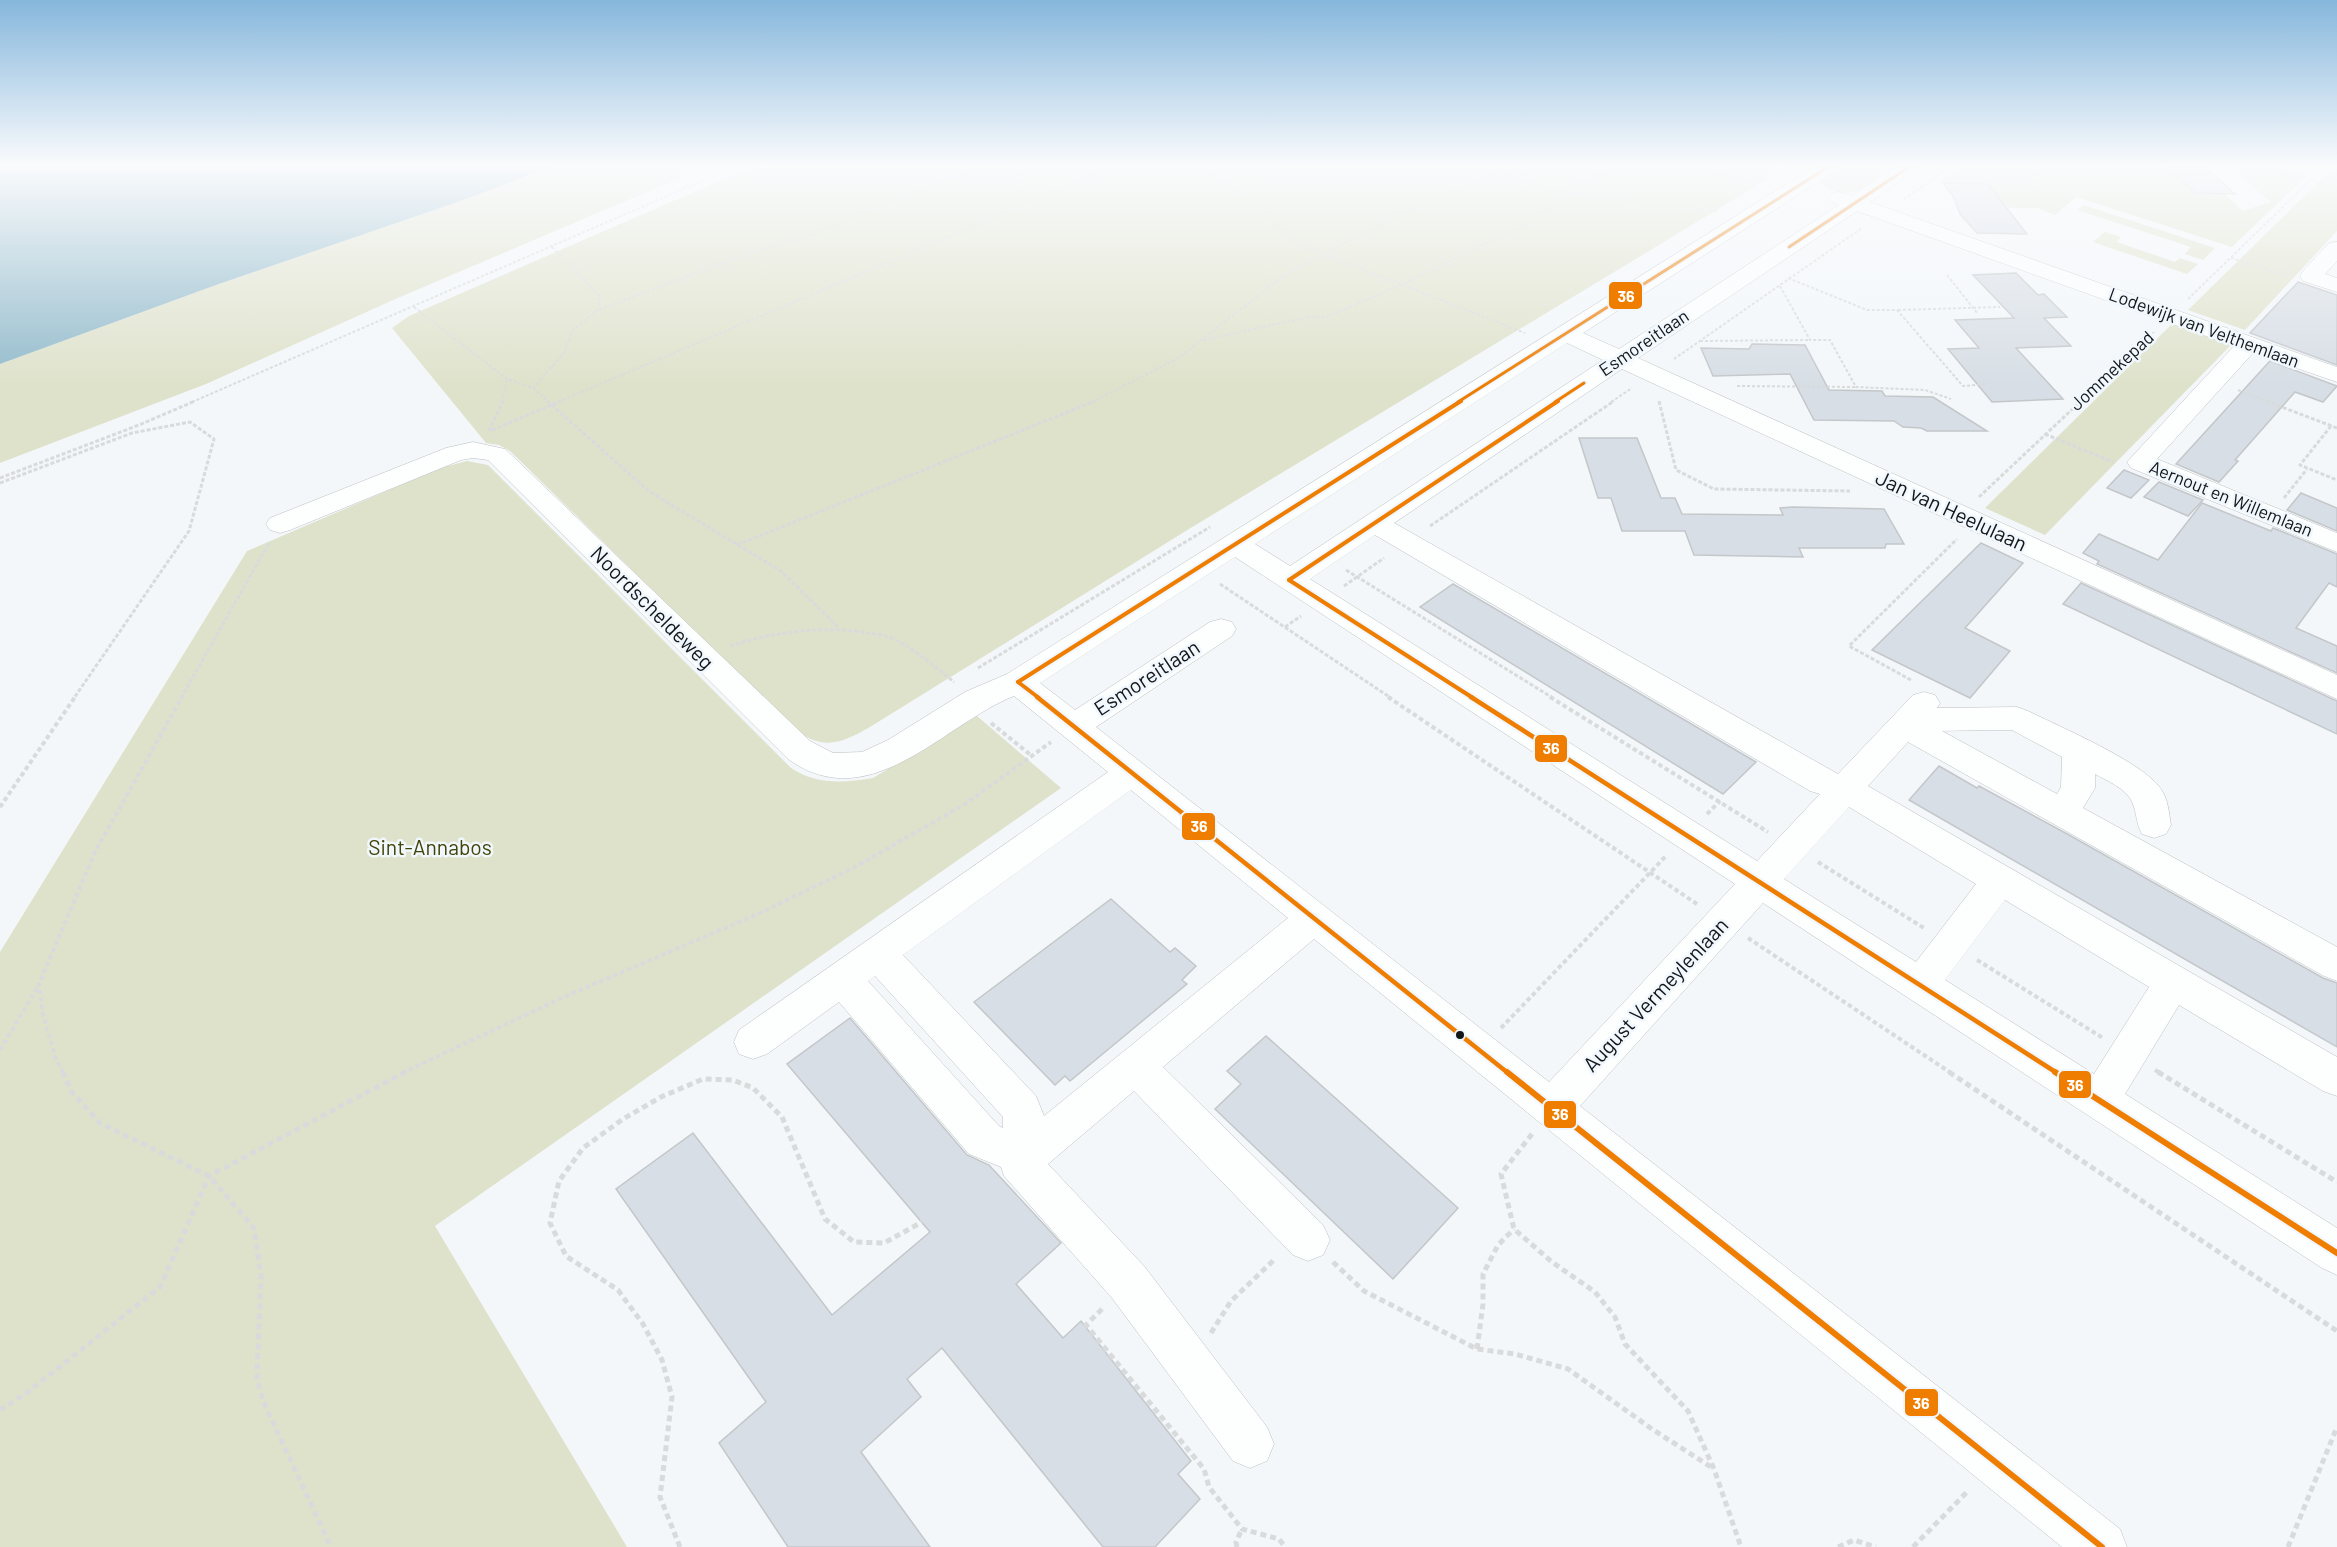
<svg xmlns="http://www.w3.org/2000/svg" width="2337" height="1547" font-family="Barlow,sans-serif">
<rect width="100%" height="100%" fill="#f3f7fa"/>
<g fill="#dfe2cb">
<path d="M549,167H706L400,297L206,384L0,463V364L216,285L472,197Z"/>
<path d="M751,167H1788L1189,529L870,727C841,744 821,751 794,728L510,451L499,445L486,443L392,328L409,316Z"/>
<path d="M1841,167H1893C1866,185 1855,203 1821,185L1820,180Z"/>
<path d="M1961,167H2167L2195,193L2225,194L2243,211L2271,202L2230,167H2279L2307,175L2232,247L2076,197L2055,215L2037,208H2009L1987,184L1939,182Z"/>
<path d="M2334,167H2337V231L2245,330L2188,310Z"/>
<path d="M2084,205L2215,248L2203,260L2185,254L2191,247L2077,210Z"/>
<path d="M2105,232L2121,237L2117,242L2175,262L2180,258L2198,264L2187,274L2093,242Z"/>
<path d="M2173,323L2232,344L2045,535L1985,508Z"/>
<path d="M467,461L488,465L791,768C817,785 843,783 873,778L977,716L1061,788L435,1226L627,1547H0V952L247,551L440,468Z"/>
</g>
<path fill="#93bbcb" d="M0,167H549L472,197L216,285L0,364Z"/>
<g fill="#d7dee5" stroke="#c4c7ca" stroke-width="1.5">
<path d="M2167,167H2205L2235,194L2195,193Z"/>
<path d="M1943,183L1988,184L2027,234L1977,233L1960,214L1953,196Z"/>
<path d="M2016,273L2038,295L2044,294L2067,317L2044,318L2071,346L2016,348L2063,399L1992,402L1948,349L1979,348L1955,320L2014,318L1973,275Z"/>
<path d="M2298,282L2337,295V365L2250,333Z"/>
<path d="M1752,344L1805,345L1829,390L1882,391L1885,396L1933,397L1987,431H1927L1921,428L1903,427L1894,421L1814,420L1790,374L1713,376L1701,348L1749,349Z"/>
<path d="M2270,361L2337,386L2323,402L2295,392L2235,460L2238,461L2219,482L2176,464Z"/>
<path d="M1579,438H1637L1661,498H1675L1682,514L1783,515L1780,508L1793,507L1884,509L1904,544H1886L1885,548H1799L1803,557L1694,555L1685,531H1622L1611,498H1598Z"/>
<path d="M2124,470L2149,480L2131,498L2107,488Z"/>
<path d="M2159,482L2203,500L2188,516L2144,497Z"/>
<path d="M2301,493L2337,508V531L2287,510Z"/>
<path d="M2202,503L2271,531L2273,528L2337,554V587L2329,583L2296,628L2337,646V673L2097,564L2099,561L2083,553L2099,534L2158,560Z"/>
<path d="M1981,543L2023,563L1965,628L2010,651L1970,698L1872,650Z"/>
<path d="M2081,583L2337,701V734L2063,604Z"/>
<path d="M1453,584L1756,762L1723,794L1420,607Z"/>
<path d="M1939,766L1977,788L1979,786L2069,835L2323,978L2337,983V1047L1909,800Z"/>
<path d="M1111,899L1170,952L1175,948L1196,966L1182,980L1187,984L1070,1081L1065,1076L1055,1085L974,1002Z"/>
<path d="M850,1018L967,1155L989,1165L1061,1243L1016,1284L1063,1338L1081,1321L1191,1461L1178,1474L1200,1499L1155,1547H1103L942,1348L907,1379L921,1397L861,1452L930,1547H788L719,1443L766,1402L616,1189L693,1133L832,1315L930,1232L787,1064Z"/>
<path d="M1266,1036L1458,1208L1393,1279L1215,1109L1241,1084L1227,1071Z"/>
</g>
<g fill="none" stroke-linecap="round" stroke-linejoin="round">
<g stroke="#bdc0c3" stroke-width="1">
<g id="minor">
<path d="M1814,167H1838L1835,171L1583,333L1619,349L1839,205L1832,202L1829,198L1832,194L1839,192L1852,196L1896,167H1919L1870,202L2337,367V382L2253,353L2157,459L2337,533V552L2131,468L2127,462L2234,346L1857,211L1638,358L2337,675V699L1622,369L1394,523L1838,774L1913,695L1924,692L1935,695L1940,703L1937,708L2017,707L2028,711C2060,727 2143,762 2161,789C2168,799 2169,813 2171,825L2166,834L2154,838L2142,834C2136,824 2137,813 2132,802C2126,788 2107,781 2095,774V788L2083,808L2337,947V981L2324,976L1908,742L1868,786L2337,1057V1096L2323,1091L2179,1005L2125,1094L2337,1228V1275L2322,1268L1763,903L1580,1106L2120,1529L2127,1547H2062L1314,939L1163,1067L1323,1225L1330,1240L1323,1255L1308,1261L1293,1255L1134,1091L1048,1164L1144,1266L1267,1427L1274,1444L1267,1461L1250,1468L1233,1461L1112,1298L1004,1176L1001,1167L969,1154L839,1002L767,1054L753,1059L739,1054L734,1042L739,1030L1108,772L1014,696C942,725 870,818 788,759L488,460L473,458L461,460L290,530L280,533L270,530L266,524L270,518L446,448L473,442L505,449L810,741L833,753L862,752L888,740L965,692L1007,674ZM1567,343L1603,360L1290,566L1255,544ZM1375,535L1810,791L1820,794L1757,861L1310,579ZM1235,557L1735,884L1549,1082L1096,727L1232,636L1236,629L1232,622L1221,619L1210,622L1075,710L1040,683ZM1986,730H2012L2062,757L2061,787L2057,794L1942,731ZM1131,790L1288,918L1044,1116L1036,1096L903,955ZM1849,807L1976,884L1916,962L1784,879ZM2005,900L2149,987L2094,1074L1945,980ZM875,976L1003,1117V1128L999,1126L868,981Z"/>
<path d="M2337,242V261L2325,274L2337,278V292L2303,281L2300,276L2303,271L2329,243Z"/>
</g>
</g>
<g stroke="#d9dadb" stroke-width="2" stroke-dasharray="3 2" stroke-linecap="butt">
<path d="M1206,167L1214,178L1254,199L1290,241L1525,333"/>
<path d="M1490,167L1551,191L1717,211"/>
<path d="M1700,167L1756,186"/>
<path d="M1210,173L1225,167"/>
<path d="M2311,180L2337,188"/>
<path d="M1904,199L1950,167"/>
<path d="M552,247L600,296L598,310"/>
<path d="M2231,258L2288,276"/>
<path d="M1947,275L1978,314"/>
<path d="M1788,278L1867,310H1897L1963,386L1986,384"/>
<path d="M1780,286L1810,340H1830L1856,387L1925,390L1951,399"/>
<path d="M2188,299L2314,177L2307,167"/>
<path d="M414,307L507,379L533,388L549,402"/>
<path d="M1898,310L2000,307"/>
<path d="M1204,340L1313,316L1324,318L1403,284L1528,223L1565,192L1617,167"/>
<path d="M1700,341L1810,340"/>
<path d="M1674,359L1862,228"/>
<path d="M1737,386L1855,387"/>
<path d="M533,388L563,354L574,329L598,310L750,253L805,237L944,181L992,167"/>
<path d="M2238,390L2269,402"/>
<path d="M192,402L734,167"/>
<path d="M502,402L507,379"/>
<path d="M558,402L1113,167"/>
<path d="M1092,402L1177,359L1282,277L1399,214L1515,167"/>
<path d="M1611,402L1632,388"/>
<path d="M2080,402L2154,332"/>
</g>
<g stroke="#d9dadb" stroke-width="3" stroke-dasharray="4 2" stroke-linecap="butt">
<path d="M547,401L650,492L781,571L838,627"/>
<path d="M1659,401L1676,470L1714,489L1850,491"/>
<path d="M2266,401L2337,428"/>
<path d="M2331,426L2300,465L2337,480"/>
<path d="M492,430L561,401"/>
<path d="M489,431L503,401"/>
<path d="M2045,434L2113,462"/>
<path d="M0,478L139,425L195,401"/>
<path d="M0,483L132,433L190,422L214,439L189,531L74,698"/>
<path d="M1979,497L2081,401"/>
<path d="M2284,498L2307,469"/>
<path d="M1430,526L1614,401"/>
<path d="M737,545L1095,401"/>
<path d="M1346,570L1553,698"/>
<path d="M1220,584L1391,698"/>
<path d="M1344,586L1384,558"/>
<path d="M1285,627L1301,616"/>
<path d="M730,646C774,632 817,626 862,632C871,634 881,634 889,637C913,647 934,666 954,682"/>
<path d="M978,668L1210,527"/>
<path d="M1911,680L1849,646L1957,539"/>
<path d="M181,698L269,543"/>
</g>
<g stroke="#d9dadb" stroke-width="4" stroke-dasharray="4.5 3" stroke-linecap="butt">
<path d="M1388,697L1697,904"/>
<path d="M1550,697L1768,832"/>
<path d="M991,723L1032,756"/>
<path d="M0,807L75,697"/>
<path d="M1707,814L1720,801"/>
<path d="M1818,862L1924,928"/>
<path d="M1748,938L1951,1073"/>
<path d="M1977,960L2103,1038"/>
<path d="M1501,1028L1666,856"/>
<path d="M0,1050L39,985"/>
<path d="M2155,1070L2160,1073"/>
<path d="M63,1073L56,1059L43,1015L39,984L95,852L182,697"/>
<path d="M402,1073L564,997L758,914L857,866L965,804L1051,742"/>
</g>
<g stroke="#d9dadb" stroke-width="5" stroke-dasharray="6 4" stroke-linecap="butt">
<path d="M62,1072L72,1092L100,1123L209,1176L254,1228L261,1276L257,1376L263,1401L331,1547"/>
<path d="M1949,1072L2337,1331"/>
<path d="M2158,1072L2337,1182"/>
<path d="M1532,1134L1501,1174L1514,1229L1552,1262L1595,1292L1615,1317L1625,1344L1688,1411L1714,1469L1741,1547"/>
<path d="M1333,1262L1364,1291L1477,1349L1515,1354L1568,1369L1652,1429L1714,1469"/>
<path d="M1102,1309L1086,1325L1204,1469L1209,1487L1242,1529L1279,1539L1285,1547"/>
<path d="M1211,1333L1231,1301L1276,1258"/>
<path d="M1477,1349L1483,1304V1274L1498,1245L1514,1229"/>
<path d="M0,1410L28,1392L160,1287L209,1176L405,1072"/>
<path d="M680,1547L660,1497L672,1397L662,1360L643,1324L618,1290L566,1256L550,1223L559,1181L583,1148L623,1119L661,1097L703,1079L733,1080L753,1088L782,1117L825,1219L854,1242L884,1243L922,1222"/>
<path d="M1237,1547L1236,1542L1242,1529"/>
<path d="M1838,1547L1854,1540L1876,1547"/>
<path d="M1913,1547L1969,1490"/>
<path d="M2288,1547L2337,1427"/>
</g>
<use href="#minor" fill="#fdfefe" fill-rule="evenodd"/>
<g stroke="#f0f7fd" stroke-width="6">
<g id="bus-1-far3">
<path d="M1789,247L1909,167"/>
<path d="M1458,402L1828,167"/>
<path d="M1555,402L1584,383"/>
</g>
</g>
<g stroke="#f0f7fd" stroke-width="8">
<g id="bus-1-far2">
<path d="M1289,580L1473,698"/>
<path d="M1289,580L1558,401"/>
<path d="M1018,682L1039,698"/>
<path d="M1018,682L1461,401"/>
</g>
</g>
<g stroke="#f0f7fd" stroke-width="9">
<g id="bus-1-far1">
<path d="M1037,697L1508,1073"/>
<path d="M1471,697L2057,1073"/>
</g>
</g>
<g stroke="#f0f7fd" stroke-width="10">
<g id="bus-1">
<path d="M1507,1072L2102,1547"/>
<path d="M2055,1072L2337,1253"/>
</g>
</g>
<use href="#bus-1-far3" stroke="#ef7d00" stroke-width="3"/>
<use href="#bus-1-far2" stroke="#ef7d00" stroke-width="4"/>
<use href="#bus-1-far1" stroke="#ef7d00" stroke-width="4.5"/>
<use href="#bus-1" stroke="#ef7d00" stroke-width="6"/>
</g>
<linearGradient id="sky" x2="0" y2="1"><stop stop-color="#86b7dc"/><stop offset="0.43" stop-color="#fafbfd"/><stop offset="1" stop-color="#fafbfd" stop-opacity="0"/></linearGradient>
<rect width="2337" height="384" fill="url(#sky)"/>
<circle fill="#131619" stroke="#f0f7fd" stroke-width="2" cx="1460" cy="1035" r="5"/>
<g text-anchor="middle" stroke-width="5" stroke-linejoin="round" paint-order="stroke">
<g font-size="18" fill="#131619" stroke="#f0f7fd">
<text transform="translate(2204 328) rotate(20)" y="6">Lodewijk van Velthemlaan</text>
<text transform="translate(1644 343) rotate(-34)" y="6">Esmoreitlaan</text>
<text transform="translate(2112 371) rotate(-43)" y="6">Jommekepad</text>
<text transform="translate(2231 499) rotate(22)" y="6">Aernout en Willemlaan</text>
</g>
<g font-size="21" fill="#131619" stroke="#f0f7fd">
<text transform="translate(1951 511) rotate(25)" y="7">Jan van Heelulaan</text>
<text transform="translate(652 608) rotate(45)" y="7">Noordscheldeweg</text>
<text transform="translate(1147 678) rotate(-33)" y="7">Esmoreitlaan</text>
<text transform="translate(1656 995) rotate(-47)" y="7">August Vermeylenlaan</text>
</g>
<g font-size="21" fill="#424306" stroke="#f0f7fd">
<text x="430" y="855">Sint-Annabos</text>
</g>
</g>
<g stroke="#f0f7fd" stroke-width="2">
<rect x="1608" y="281" width="35" height="29" rx="6" fill="#ef7d00"/>
<rect x="1534" y="734" width="34" height="29" rx="6" fill="#ef7d00"/>
<rect x="1181" y="812" width="35" height="29" rx="6" fill="#ef7d00"/>
<rect x="2058" y="1070" width="34" height="29" rx="6" fill="#ef7d00"/>
<rect x="1543" y="1100" width="34" height="29" rx="6" fill="#ef7d00"/>
<rect x="1904" y="1388" width="35" height="29" rx="6" fill="#ef7d00"/>
</g>
<g font-size="16" text-anchor="middle" font-weight="bold" fill="#fff">
<text x="1626" y="302">36</text>
<text x="1551" y="754">36</text>
<text x="1199" y="832">36</text>
<text x="2075" y="1091">36</text>
<text x="1560" y="1120">36</text>
<text x="1921" y="1409">36</text>
</g>
</svg>
